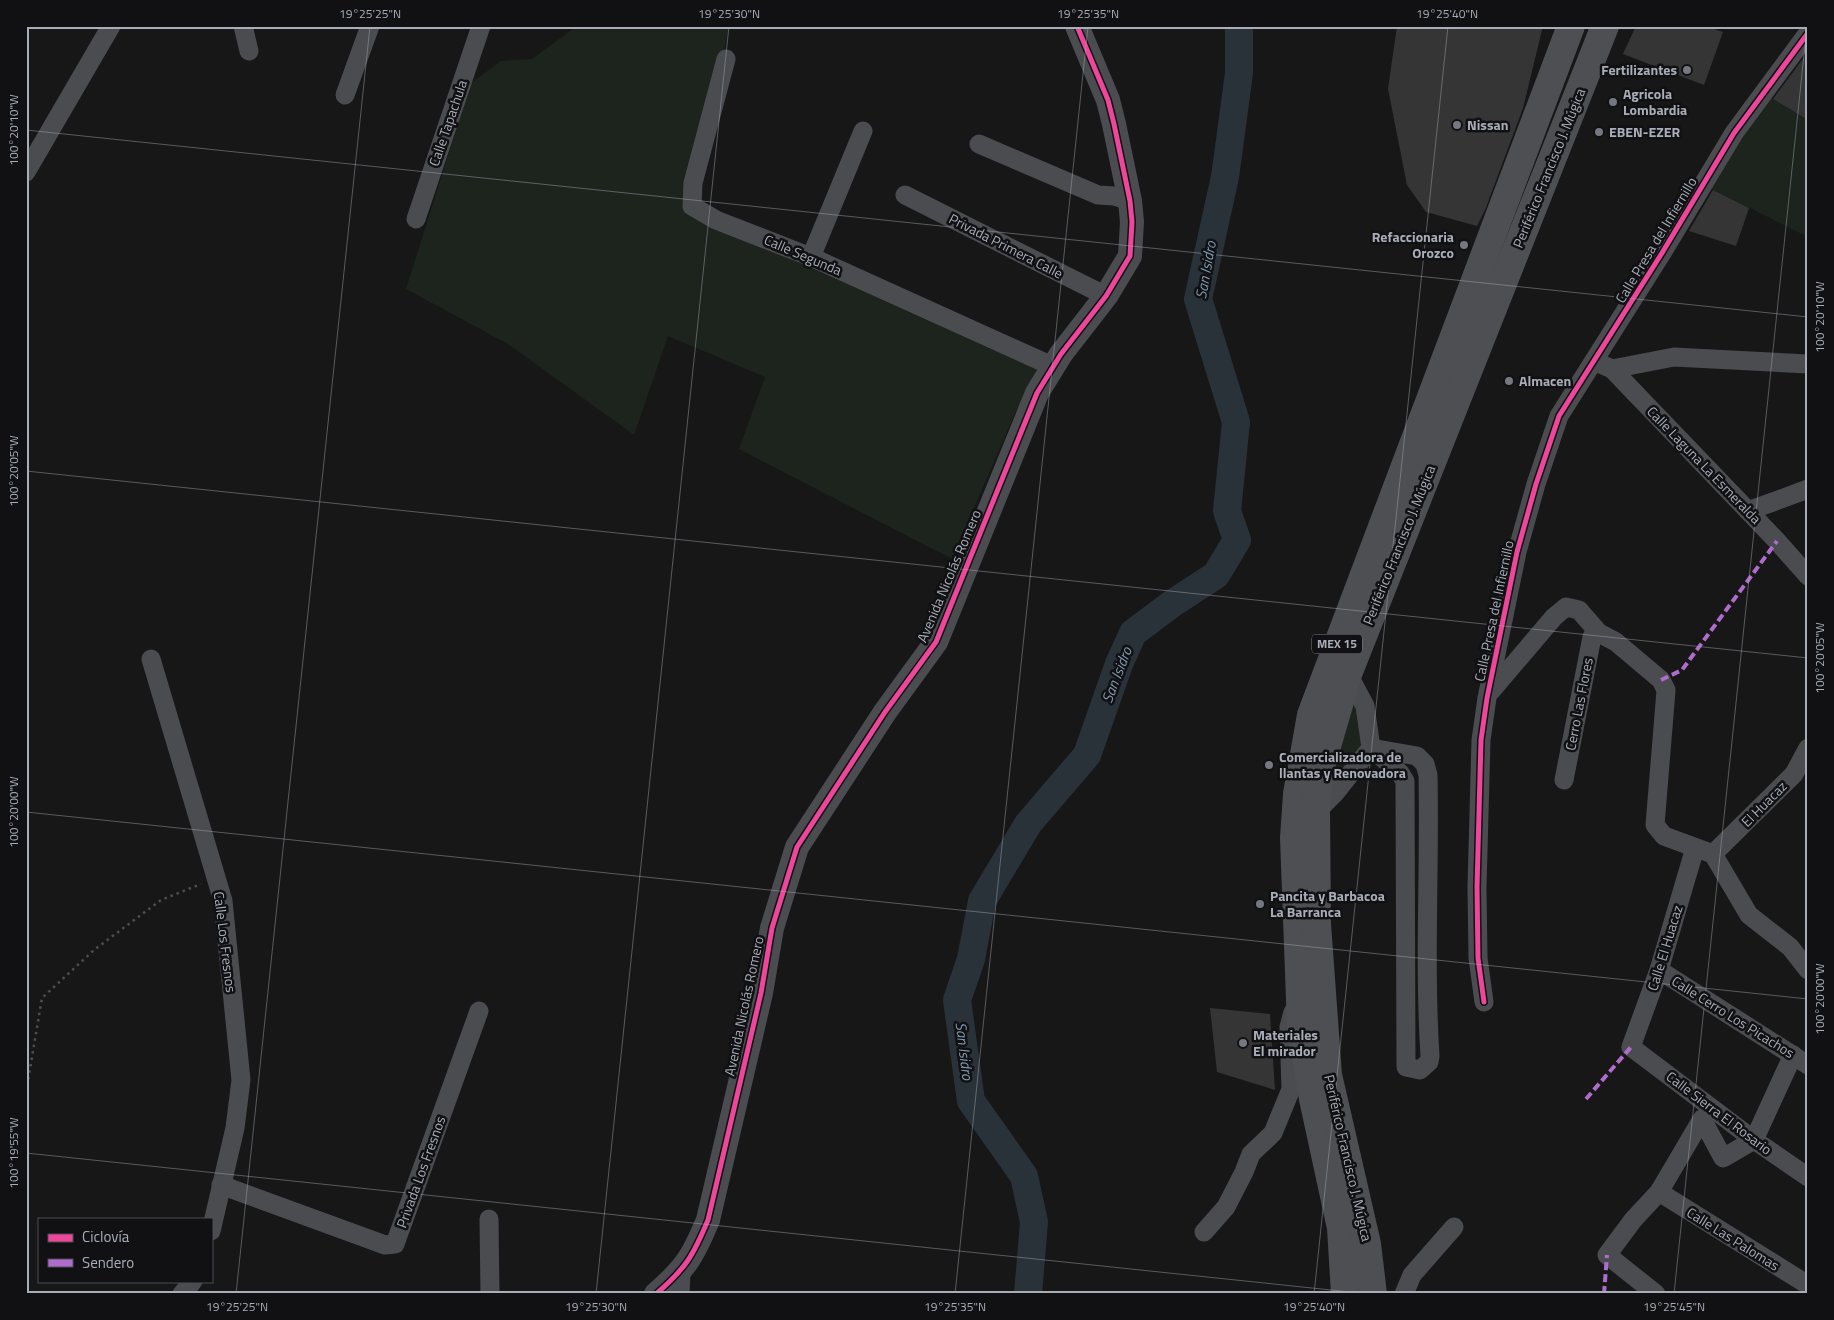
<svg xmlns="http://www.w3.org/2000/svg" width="1834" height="1320" font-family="'Titillium Web',sans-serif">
<rect width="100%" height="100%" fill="#171717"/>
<g fill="#1d241e">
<path d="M577,26H729L691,216L1041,367L1016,411L952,559L739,449L765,377L668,336L634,435L508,344L406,289L471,83L501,61L532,59Z"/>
<path d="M1771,98L1808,120V237L1708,187L1737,137Z"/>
<path d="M1352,687L1366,746L1326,797Z"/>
</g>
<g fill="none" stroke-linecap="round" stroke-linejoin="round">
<path stroke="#2a3239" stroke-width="28" d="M1028,1294L1034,1222L1024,1176L971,1101L957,1000L971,959L982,901L1028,824L1087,755L1119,664L1133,633L1173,603L1216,575L1237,540L1227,511L1236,422L1198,299L1225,177L1239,73V26"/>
</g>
<g fill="#353536">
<path d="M1397,26H1543L1523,108L1485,210L1477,226L1426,212L1407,185L1388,89Z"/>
<path d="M1636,26H1705L1723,32L1704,85L1623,54Z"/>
<path d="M1808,52V120L1773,99Z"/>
<path d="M1713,190L1749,208L1736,246L1689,231Z"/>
<path d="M1210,1008L1270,1014L1275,1090L1217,1072Z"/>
</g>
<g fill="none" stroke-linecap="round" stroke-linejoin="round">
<path stroke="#4d4e52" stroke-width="2.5" stroke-dasharray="2.5 4" stroke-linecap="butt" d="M26,1092L42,998L94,950L161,900L201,884"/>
<g stroke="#4b4c50" stroke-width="19">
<path d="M243,26L249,51"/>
<path d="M726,59L693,183L692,206L716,220L811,257L1052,366"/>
<path d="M345,95L370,26"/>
<path d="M979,144L1098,195L1114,196L1130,201"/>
<path d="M26,172L111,26"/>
<path d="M905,195L1106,296"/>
<path d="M416,219L481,26"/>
<path d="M811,257L863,131"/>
<path d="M1594,361L1612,369L1777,541L1808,576"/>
<path d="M1612,369L1674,357L1808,364"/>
<path d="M1748,511L1808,489"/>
<path d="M151,659L223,901L241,1080L235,1128L211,1231"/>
<path d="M1348,674L1365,706L1371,748L1400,773L1405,781L1406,1067L1420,1070L1429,1062L1430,1056C1424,963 1430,869 1428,775L1425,764L1417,756L1371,748"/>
<path d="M1491,691L1554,617L1566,607L1579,610L1599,633L1616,642L1661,680L1666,690L1665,703L1655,825L1664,836L1713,854"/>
<path d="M1564,780L1592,637L1599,633"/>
<path d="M1316,812L1335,793L1371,748"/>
<path d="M1695,848L1659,970L1631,1047L1754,1140L1808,1177"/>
<path d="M1713,854L1749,915L1790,947L1808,970"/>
<path d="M1713,854L1794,774L1808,748"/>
<path d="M1659,970L1808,1065"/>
<path d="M1484,1002L1478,958L1477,887L1481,740L1487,698L1517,552L1536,484L1559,416L1662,253L1734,133L1808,33"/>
<path d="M221,1185L385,1245L395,1244L479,1011"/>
<path d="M1659,1192L1808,1285"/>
<path d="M489,1219L490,1294"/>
<path d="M1204,1232L1226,1207L1244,1172L1251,1154L1273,1133L1291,1089L1289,1027L1293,1012"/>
<path d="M182,1294L193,1281"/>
<path d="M680,1294L681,1272"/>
<path d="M1404,1294L1412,1275L1454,1227"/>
<path d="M1656,1294L1607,1255L1633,1220L1659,1192L1702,1119L1723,1158L1754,1140L1793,1055"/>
</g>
<path stroke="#4b4c50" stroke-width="24" d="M656,1294C686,1268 693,1256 708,1220L761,993L772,928L797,847L885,712L936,642L1037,393L1061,354L1106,296L1130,256L1132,222L1130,201L1114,124L1108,100L1077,26"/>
<g stroke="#4d4f52" stroke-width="28">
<path d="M1345,1294L1341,1228L1313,1099L1301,1026L1294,838L1297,794L1311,715L1571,26"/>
<path d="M1373,1294L1367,1244L1328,1075L1317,924L1316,812L1320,770L1348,674L1605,26"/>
</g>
<g stroke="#b06ccc" stroke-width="4" stroke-dasharray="8 4" stroke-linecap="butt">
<path d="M1661,680L1682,670L1777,541"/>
<path d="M1586,1099L1631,1047"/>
<path d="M1604,1294L1607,1255"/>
</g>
<g stroke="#111113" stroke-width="8">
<g id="cycleway">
<path d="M1484,1002L1478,958L1477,887L1481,740L1487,698L1517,552L1536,484L1559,416L1662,253L1734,133L1808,33"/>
<path d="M656,1294C686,1268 693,1256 708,1220L761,993L772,928L797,847L885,712L936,642L1037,393L1061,354L1106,296L1130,256L1132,222L1130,201L1114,124L1108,100L1077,26"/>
</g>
</g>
<use href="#cycleway" stroke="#ed469a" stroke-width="5"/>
</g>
<path fill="none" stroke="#a8adb8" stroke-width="1" stroke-opacity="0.45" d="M26,130L1808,317M26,471L1808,658M26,812L1808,999M26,1153L1369,1294M236,1294L370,26M596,1294L729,26M955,1294L1088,26M1314,1294L1448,26M1674,1294L1807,26"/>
<g fill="#757880" stroke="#111113" stroke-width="2">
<circle cx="1687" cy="70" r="5"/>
<circle cx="1613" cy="102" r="5"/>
<circle cx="1457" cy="125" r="5"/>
<circle cx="1599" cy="132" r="5"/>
<circle cx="1464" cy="245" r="5"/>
<circle cx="1509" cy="381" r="5"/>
<circle cx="1269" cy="765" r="5"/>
<circle cx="1260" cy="904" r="5"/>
<circle cx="1243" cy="1043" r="5"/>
</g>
<g text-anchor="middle" stroke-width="5" stroke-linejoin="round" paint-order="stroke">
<rect fill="#111113" stroke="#7b7e86" stroke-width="1" x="1312" y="634.5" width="50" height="19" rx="4"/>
<g font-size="12" font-weight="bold" fill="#a8adb8">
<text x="1337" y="648">MEX 15</text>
</g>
<g font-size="14" font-weight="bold" fill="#a8adb8" stroke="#111113" text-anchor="start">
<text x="1677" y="75" text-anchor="end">Fertilizantes</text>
<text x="1623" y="99">Agricola<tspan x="1623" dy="16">Lombardia</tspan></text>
<text x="1467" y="130">Nissan</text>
<text x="1609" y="137">EBEN-EZER</text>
<text x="1454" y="242" text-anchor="end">Refaccionaria<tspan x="1454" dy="16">Orozco</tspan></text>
<text x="1519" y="386">Almacen</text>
<text x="1279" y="762">Comercializadora de<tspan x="1279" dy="16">llantas y Renovadora</tspan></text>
<text x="1270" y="901">Pancita y Barbacoa<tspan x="1270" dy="16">La Barranca</tspan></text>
<text x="1253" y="1040">Materiales<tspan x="1253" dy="16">El mirador</tspan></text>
</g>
<g font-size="14" fill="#a8adb8" stroke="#111113">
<text transform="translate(448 123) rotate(-71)" y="5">Calle Tapachula</text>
<text transform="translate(1549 168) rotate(-68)" y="5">Periférico Francisco J. Múgica</text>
<text transform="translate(1656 240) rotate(-59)" y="5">Calle Presa del Infiernillo</text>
<text transform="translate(1006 246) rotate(27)" y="5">Privada Primera Calle</text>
<text transform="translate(803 255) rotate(23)" y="5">Calle Segunda</text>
<text transform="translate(1704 465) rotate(46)" y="5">Calle Laguna La Esmeralda</text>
<text transform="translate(1399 545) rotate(-68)" y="5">Periférico Francisco J. Múgica</text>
<text transform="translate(949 576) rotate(-67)" y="5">Avenida Nicolás Romero</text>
<text transform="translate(1494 611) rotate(-78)" y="5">Calle Presa del Infiernillo</text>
<text transform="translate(1579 704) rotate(-79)" y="5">Cerro Las Flores</text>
<text transform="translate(1764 804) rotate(-45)" y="5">El Huacaz</text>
<text transform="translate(225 942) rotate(83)" y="5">Calle Los Fresnos</text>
<text transform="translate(1665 948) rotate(-73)" y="5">Calle El Huacaz</text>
<text transform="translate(744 1006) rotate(-78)" y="5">Avenida Nicolás Romero</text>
<text transform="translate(1733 1017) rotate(32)" y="5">Calle Cerro Los Picachos</text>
<text transform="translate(1719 1113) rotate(37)" y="5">Calle Sierra El Rosario</text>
<text transform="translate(1348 1158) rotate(77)" y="5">Periférico Francisco J. Múgica</text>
<text transform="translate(421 1172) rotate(-70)" y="5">Privada Los Fresnos</text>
<text transform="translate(1733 1239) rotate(32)" y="5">Calle Las Palomas</text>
</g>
<g font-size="15" font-style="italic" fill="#7f9bb3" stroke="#111113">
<text transform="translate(1206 270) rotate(-80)" y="5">San Isidro</text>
<text transform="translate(1117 675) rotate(-69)" y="5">San Isidro</text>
<text transform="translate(964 1051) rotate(83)" y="5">San Isidro</text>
</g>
</g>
<rect width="1834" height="1320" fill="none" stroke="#111113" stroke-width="55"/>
<rect x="38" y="1218" width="175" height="65" fill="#111113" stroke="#4d4f55"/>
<rect x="48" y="1234" width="25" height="8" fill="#ed469a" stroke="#4d4f55"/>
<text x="82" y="1242" font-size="15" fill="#a8adb8">Ciclovía</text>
<rect x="48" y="1259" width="25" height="8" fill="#b06ccc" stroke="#4d4f55"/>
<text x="82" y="1268" font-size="15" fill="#a8adb8">Sendero</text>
<rect x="28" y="28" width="1778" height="1264" fill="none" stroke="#a8adb8" stroke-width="2"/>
<g font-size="12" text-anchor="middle" fill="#a8adb8">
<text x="370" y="18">19°25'25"N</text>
<text x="729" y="18">19°25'30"N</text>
<text x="1088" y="18">19°25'35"N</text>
<text x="1447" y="18">19°25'40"N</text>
<text transform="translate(14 130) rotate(-90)" y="4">100°20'10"W</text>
<text transform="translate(1820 317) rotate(-90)" y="4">100°20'10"W</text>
<text transform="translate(14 471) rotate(-90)" y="4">100°20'05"W</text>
<text transform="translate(1820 658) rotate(-90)" y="4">100°20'05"W</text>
<text transform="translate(14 812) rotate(-90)" y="4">100°20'00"W</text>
<text transform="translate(1820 999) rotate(-90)" y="4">100°20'00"W</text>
<text transform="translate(14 1153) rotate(-90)" y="4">100°19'55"W</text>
<text x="237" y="1311">19°25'25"N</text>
<text x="596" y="1311">19°25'30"N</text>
<text x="955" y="1311">19°25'35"N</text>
<text x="1314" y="1311">19°25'40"N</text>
<text x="1674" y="1311">19°25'45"N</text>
</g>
</svg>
